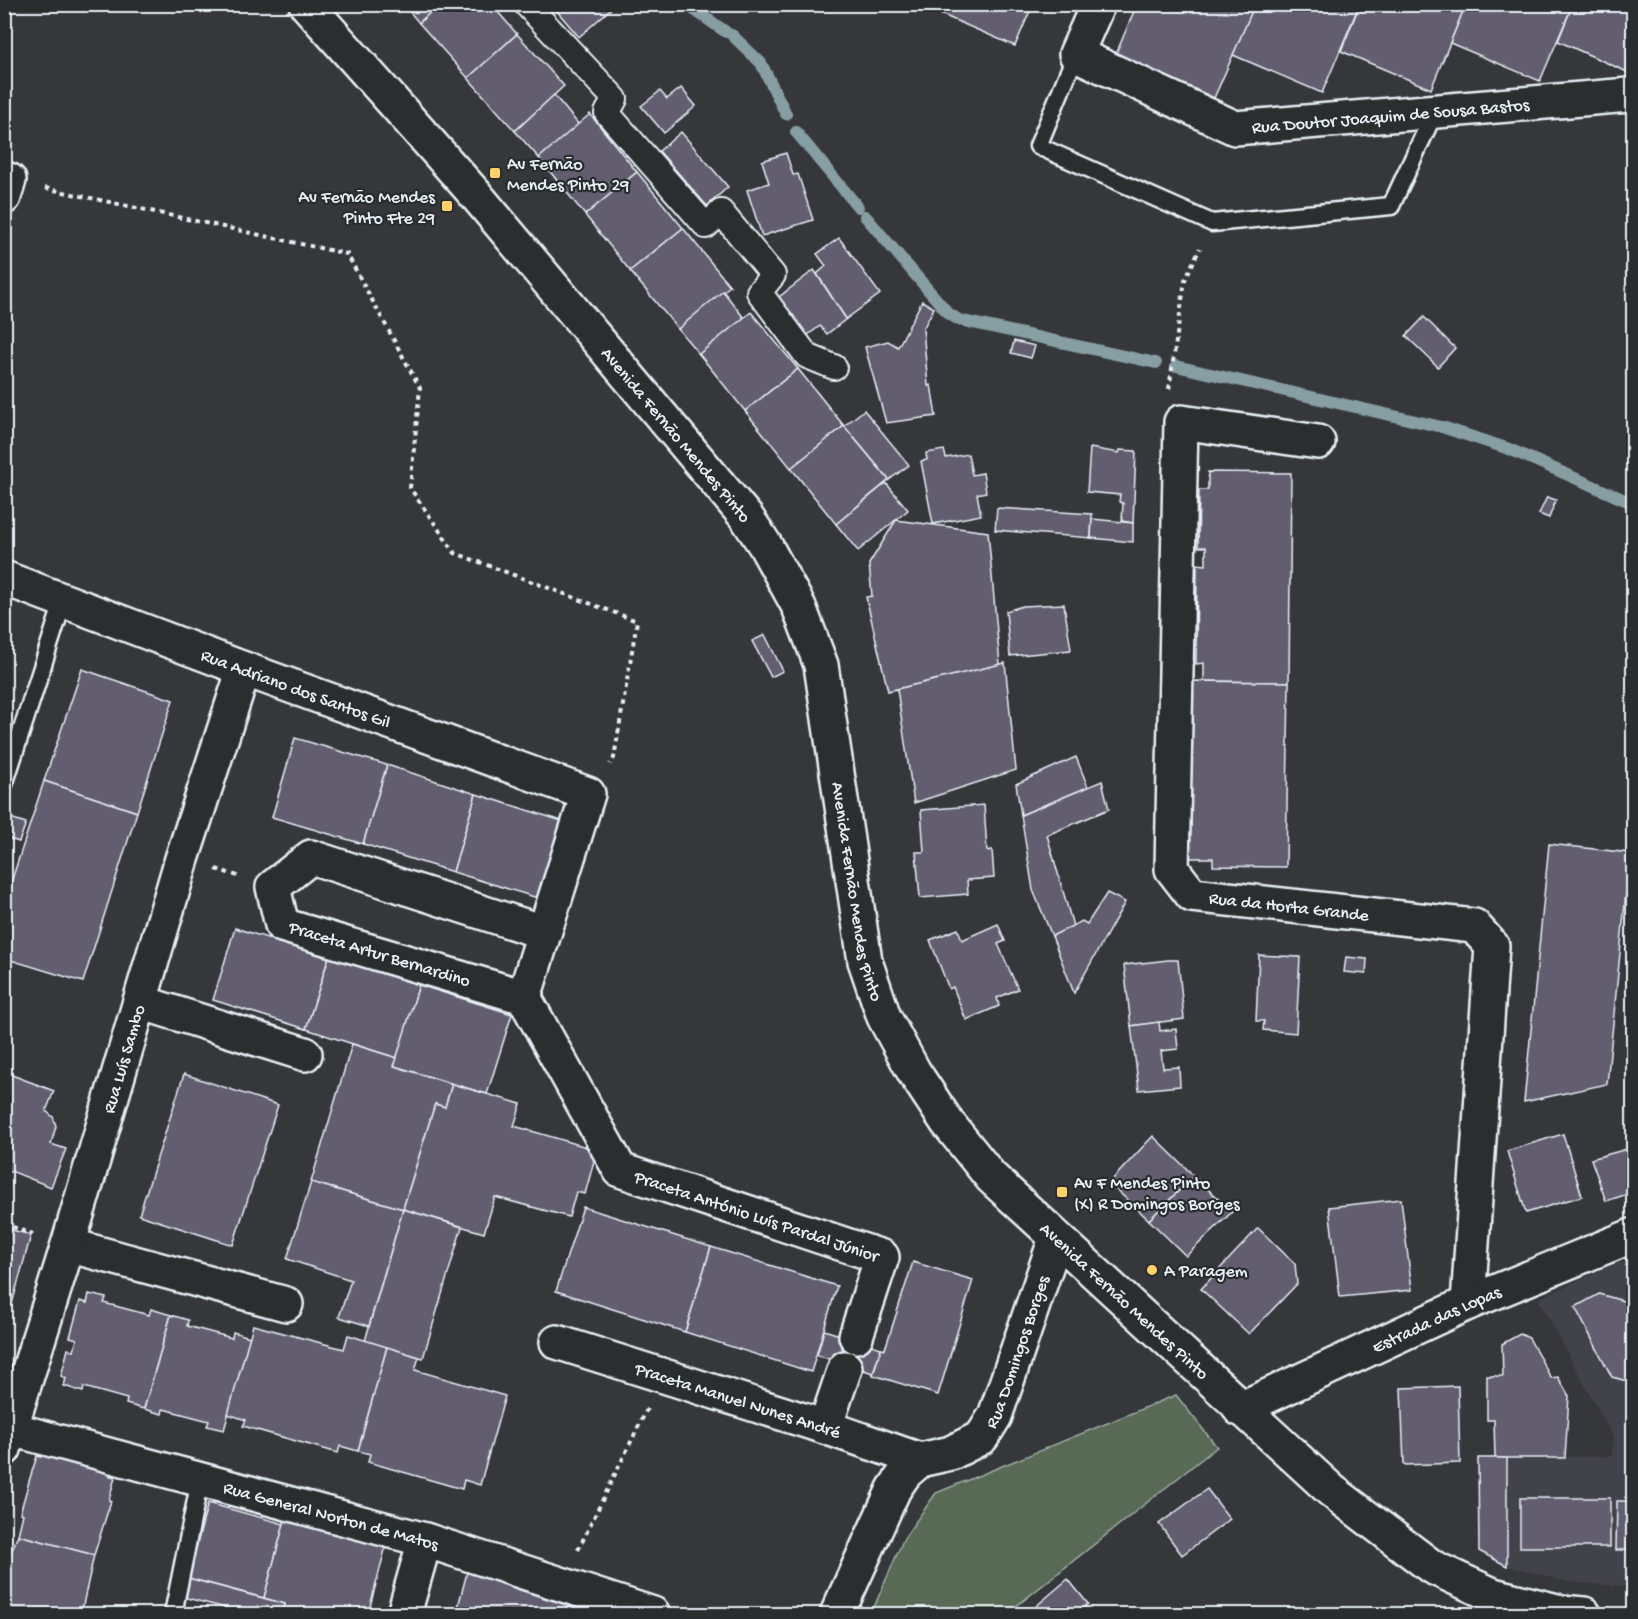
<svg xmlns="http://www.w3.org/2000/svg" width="1638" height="1619" font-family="'Gochi Hand',sans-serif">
<rect width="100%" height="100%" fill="#35373b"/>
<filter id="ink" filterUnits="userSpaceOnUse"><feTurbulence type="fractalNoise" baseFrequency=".0167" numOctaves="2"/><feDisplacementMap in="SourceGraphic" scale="12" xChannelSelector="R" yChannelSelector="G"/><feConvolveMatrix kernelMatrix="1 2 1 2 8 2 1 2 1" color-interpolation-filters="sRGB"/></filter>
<g filter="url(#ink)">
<path fill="#43424b" d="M1620,1262L1633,1268V1587L1568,1582L1507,1566L1479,1551L1478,1458L1612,1456L1613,1437L1538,1299Z"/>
<path fill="#586b55" stroke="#a0aea6" stroke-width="1.5" d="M1176,1395L1217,1447L1009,1612L1011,1614H871L904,1538L936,1493Z"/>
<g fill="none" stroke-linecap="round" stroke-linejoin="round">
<g stroke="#879ea2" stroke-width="12">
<path d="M686,4L726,32"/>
<path d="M732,35L761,63L786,114"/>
<path d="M796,132L858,207"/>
<path d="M865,216L948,313L959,320L1156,363"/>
<path d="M1176,366L1442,427L1509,449L1634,504"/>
</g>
</g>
<g fill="#635d6f" stroke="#e8f1f8" stroke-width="1.5">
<path d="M403,4H439L419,23Z"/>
<path d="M439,4H491L517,34L468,78L419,23Z"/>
<path d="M551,4H615V5L579,37Z"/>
<path d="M933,4H1033L1015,46L931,10Z"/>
<path d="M1137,4H1236L1252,12L1214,98L1116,54Z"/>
<path d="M1255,4H1350L1358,8L1322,93L1233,55Z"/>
<path d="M1360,4H1466L1431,89L1341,51Z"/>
<path d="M1466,4H1573L1540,81L1450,43Z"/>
<path d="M1573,4H1634V75L1558,41Z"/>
<path d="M517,34L564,86L515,131L468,78Z"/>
<path d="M681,88L696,106L664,133L641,106L660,91L667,99Z"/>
<path d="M554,95L579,125L539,158L515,131Z"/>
<path d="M590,114L637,172L585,215L539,158Z"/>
<path d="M681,132L728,187L707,206L659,151Z"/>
<path d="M786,153L793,175L798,174L813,220L762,236L747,190L769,183L762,161Z"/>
<path d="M637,172L683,228L630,271L585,215Z"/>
<path d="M683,228L730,286L678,329L630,271Z"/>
<path d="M839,238L880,294L846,319L817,274L826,266L817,254Z"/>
<path d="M814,270L846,319L827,334L820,326L804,338L775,300Z"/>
<path d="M723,291L744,318L699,354L678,329Z"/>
<path d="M922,301L934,308L923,329L928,386L931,385L936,416L886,423L865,347L888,341L898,347Z"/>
<path d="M751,312L798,369L745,411L699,354Z"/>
<path d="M1424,317L1455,348L1438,367L1406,336Z"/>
<path d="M1014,341L1035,346L1031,358L1011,353Z"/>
<path d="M798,369L844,426L791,468L745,411Z"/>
<path d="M864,410L909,465L889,480L844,426Z"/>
<path d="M844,426L889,480L836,524L791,468Z"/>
<path d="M1090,448L1119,453L1120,450L1136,451L1133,523L1122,521L1123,503L1119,502L1120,495L1087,492Z"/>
<path d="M944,450L946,458L968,454L972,475L983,473L986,492L977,494L981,515L933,524L921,461L927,460L926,453Z"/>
<path d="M1208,472L1291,473L1289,682L1204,681V663L1196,664L1197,564L1206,565V547H1198L1199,490H1208Z"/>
<path d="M886,483L908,510L858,551L836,524Z"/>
<path d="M1547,497L1556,500L1549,518L1539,514Z"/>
<path d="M997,508L1092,514L1091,538L995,530Z"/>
<path d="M1092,519L1133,523V542L1091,538Z"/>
<path d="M896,520L988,532L1000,665L888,691L866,597L872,596L869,564Z"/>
<path d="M1064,604L1071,650L1010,656L1006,611L1023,606Z"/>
<path d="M765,635L783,671L771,677L752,641Z"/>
<path d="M1005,663L1016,770L914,803L897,689Z"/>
<path d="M82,669L173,700L137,812L44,781Z"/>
<path d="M1190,681L1289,682L1286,867L1213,866V858H1188Z"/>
<path d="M295,738L387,765L363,844L272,817Z"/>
<path d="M1076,757L1088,787L1021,815L1016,784Z"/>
<path d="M387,765L476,794L453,872L363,844Z"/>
<path d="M44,781L137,812L83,982L4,958V904Z"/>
<path d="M1102,781L1109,809L1047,835L1073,926L1052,936L1033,890L1021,815Z"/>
<path d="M476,794L562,821L541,899L453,872Z"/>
<path d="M984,805L987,851L992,850L994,878L967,880L968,894L920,898L916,852H924L921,810Z"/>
<path d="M4,816L26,823L19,842L4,837Z"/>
<path d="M1549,844L1630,853L1607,1084L1524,1102Z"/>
<path d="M1107,893L1125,902L1074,993L1052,936L1082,921L1087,924Z"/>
<path d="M998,924L1005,941L998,944L1018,989L997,998L999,1006L966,1020L953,987L949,989L930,940L958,929L962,940Z"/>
<path d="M235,928L329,957L306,1029L213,1000Z"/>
<path d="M1259,955L1300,957L1296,1033L1263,1030L1264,1021H1256Z"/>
<path d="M329,957L419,985L397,1058L306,1029Z"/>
<path d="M1346,957L1367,959L1366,974L1344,972Z"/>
<path d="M1168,960H1178L1184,1019L1131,1026L1124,965Z"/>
<path d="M419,985L512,1014L487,1094L394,1066Z"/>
<path d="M1159,1022L1160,1031L1176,1029L1178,1049L1161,1051L1163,1068L1179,1067L1180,1086L1139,1090L1131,1026Z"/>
<path d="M352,1044L397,1058L394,1066L452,1084L445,1107L435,1104L403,1209L311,1182Z"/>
<path d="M4,1072L54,1091L46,1111L53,1117L56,1126L51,1144L66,1149L51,1187L11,1171L4,1176Z"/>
<path d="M184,1074L278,1105L233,1245L139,1215Z"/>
<path d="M452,1084L521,1104L514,1126L597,1150L585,1194L576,1192L569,1217L495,1197L484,1233L403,1209L435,1104L445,1107Z"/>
<path d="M1563,1134L1582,1196L1526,1213L1507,1151Z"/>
<path d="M1153,1136L1194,1176L1149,1220L1109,1183Z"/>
<path d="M1634,1147V1192L1606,1201L1591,1159Z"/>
<path d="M1194,1176L1232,1212L1186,1256L1149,1220Z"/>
<path d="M311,1182L403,1209L369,1326L339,1317L351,1280L287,1259Z"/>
<path d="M1401,1199L1412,1290L1340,1297L1329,1207Z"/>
<path d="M583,1207L711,1247L685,1332L556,1291Z"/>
<path d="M403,1209L462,1227L423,1358L365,1341Z"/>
<path d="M4,1228L31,1235L4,1333Z"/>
<path d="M1258,1228L1295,1264L1297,1284L1249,1334L1201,1289Z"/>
<path d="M711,1247L837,1286L811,1372L685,1332Z"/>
<path d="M913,1262L973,1280L938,1395L873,1375L881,1348L885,1349Z"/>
<path d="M89,1294L106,1298L104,1303L149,1315L151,1309L171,1315L144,1409L126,1404L127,1399L84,1387L83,1392L64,1386L66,1378L61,1376L68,1349L74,1351L77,1339L70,1337L80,1301L87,1303Z"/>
<path d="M1599,1294L1634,1304V1383L1612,1377L1575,1307Z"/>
<path d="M171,1315L188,1320L187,1326L232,1338L233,1332L250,1337L224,1430L207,1426L209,1421L163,1409L162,1414L144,1409Z"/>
<path d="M253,1325L344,1349L348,1335L387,1347L358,1451L340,1446L338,1453L243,1426L246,1420L228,1414Z"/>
<path d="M824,1330L881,1348L873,1373L817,1355Z"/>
<path d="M1520,1334L1529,1338L1551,1378L1558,1377L1569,1396L1565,1458H1495L1494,1420H1487V1376H1503L1502,1344Z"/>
<path d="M387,1347L419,1357L415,1370L505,1396L480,1485L464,1480L462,1489L368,1462L370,1454L358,1451Z"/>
<path d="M1458,1386L1460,1463L1404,1465L1401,1388Z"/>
<path d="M43,1452L77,1461L76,1464L82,1466L83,1462L112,1470L110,1476L115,1477L109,1500L111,1501L94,1555L18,1535L23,1514L20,1513L30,1478L37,1456L41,1457Z"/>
<path d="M1478,1458H1507V1566L1479,1551Z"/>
<path d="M1207,1489L1230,1519L1182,1555L1159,1524Z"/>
<rect x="1520" y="1498" width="90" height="49"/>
<path d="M1617,1501H1634V1550H1616Z"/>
<path d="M208,1503L284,1524L264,1598L188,1578Z"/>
<path d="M286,1516L387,1542L368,1614H282L285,1604L264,1598Z"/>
<path d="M18,1535L94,1555L81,1614L4,1613V1570Z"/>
<path d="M469,1565L578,1595L573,1614H456Z"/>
<path d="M188,1578L285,1604L282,1614H231L233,1610L183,1597Z"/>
<path d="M1068,1579L1088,1604L1076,1614H1041L1035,1607Z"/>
<path d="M575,1607L602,1614H573Z"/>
</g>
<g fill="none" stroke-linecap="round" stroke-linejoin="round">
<g stroke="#e8f1f8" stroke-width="21">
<g id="service">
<path d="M1076,54L1038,146L1212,223L1391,206L1435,111"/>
<path d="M4,785L64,599"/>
<path d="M173,1614L200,1480"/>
</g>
</g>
<g stroke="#e8f1f8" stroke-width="28">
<path id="pedestrian" d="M526,4L615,99L607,113L706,226L721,212L773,275L759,292L807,356L834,367"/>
</g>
<g stroke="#e8f1f8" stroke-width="38">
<g id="minor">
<path id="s1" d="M1098,4L1076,54L1235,128L1629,95"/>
<path d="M4,197L9,180"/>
<path id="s2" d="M1318,442L1181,422L1172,869L1192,895L1474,926L1492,946L1468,1303"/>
<path id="s3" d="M4,578L244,669L588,794L524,997L282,925L273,887L311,857L543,932"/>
<path id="s4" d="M524,997L620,1170L882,1257L856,1336"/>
<path d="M140,1002L305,1054"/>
<path d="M68,1245L286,1304"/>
<path id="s5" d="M557,1342L825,1427L920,1460"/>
<path id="s6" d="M1240,1409L1468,1303L1634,1235"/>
<path id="s7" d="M4,1427L425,1540L653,1614"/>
<path d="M825,1427L845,1368"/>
<path id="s8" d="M4,1449L68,1245L182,859L244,669"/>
<path d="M404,1614L425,1540"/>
<path id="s9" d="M837,1614L894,1489L905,1473L920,1460L951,1453L982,1437L995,1416L1056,1238"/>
</g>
</g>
<g stroke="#e8f1f8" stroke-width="38">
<g id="secondary">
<path id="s10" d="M306,4L476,195L747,518L765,545L799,607L821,665L865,961L884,1017L914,1072L947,1122L991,1177L1332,1491L1432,1567L1493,1595L1561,1612L1584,1614"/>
</g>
</g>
<g stroke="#e8f1f8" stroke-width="4" stroke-dasharray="4.5 4.5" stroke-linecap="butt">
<path d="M45,188L347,254L420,388L410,488L455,553L637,621L614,758L610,764"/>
<path d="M1169,389L1185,280L1200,248"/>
<path d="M216,869L238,876"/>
<path d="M4,1224L33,1234"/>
<path d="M578,1550L647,1409"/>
</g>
<use href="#service" stroke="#2a2d2e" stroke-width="16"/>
<use href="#pedestrian" stroke="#2a2d2e" stroke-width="24"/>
<use href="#minor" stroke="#2a2d2e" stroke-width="33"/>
<use href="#secondary" stroke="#2a2d2e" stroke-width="33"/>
</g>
</g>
<g fill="#ffd166" stroke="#2a2d2e" stroke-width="2">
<rect x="489" y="167" width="12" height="12" rx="3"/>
<rect x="441" y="200" width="12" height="12" rx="3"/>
<rect x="1056" y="1186" width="12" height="12" rx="3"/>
<circle cx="1152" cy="1270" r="6"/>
</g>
<g text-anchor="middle" stroke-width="4.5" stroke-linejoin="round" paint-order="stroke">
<g font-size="18" fill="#e8f1f8" stroke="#2a2d2e">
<text dy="6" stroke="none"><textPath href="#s1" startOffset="386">Rua Doutor Joaquim de Sousa Bastos</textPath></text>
<text dy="6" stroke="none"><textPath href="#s10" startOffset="568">Avenida Fernão Mendes Pinto</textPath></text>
<text dy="6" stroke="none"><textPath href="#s3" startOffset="312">Rua Adriano dos Santos Gil</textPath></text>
<text dy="6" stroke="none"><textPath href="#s10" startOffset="1072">Avenida Fernão Mendes Pinto</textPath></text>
<text dy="6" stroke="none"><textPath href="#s2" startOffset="716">Rua da Horta Grande</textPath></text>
<text transform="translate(380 953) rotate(17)" y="6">Praceta Artur Bernardino</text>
<text dy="6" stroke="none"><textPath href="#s8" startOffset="408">Rua Luís Sambo</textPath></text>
<text dy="6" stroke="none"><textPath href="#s4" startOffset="342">Praceta António Luís Pardal Júnior</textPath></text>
<text dy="6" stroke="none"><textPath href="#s10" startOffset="1576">Avenida Fernão Mendes Pinto</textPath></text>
<text dy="6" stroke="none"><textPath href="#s6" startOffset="216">Estrada das Lopas</textPath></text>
<text dy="6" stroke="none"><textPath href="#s9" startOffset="336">Rua Domingos Borges</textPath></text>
<text dy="6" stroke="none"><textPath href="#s5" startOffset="190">Praceta Manuel Nunes André</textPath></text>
<text dy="6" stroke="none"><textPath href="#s7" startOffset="339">Rua General Norton de Matos</textPath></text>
</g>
<g font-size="18" fill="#e8f1f8" stroke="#2a2d2e" text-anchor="start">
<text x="507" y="169">Av Fernão<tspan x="507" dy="21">Mendes Pinto 29</tspan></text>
<text x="435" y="202" text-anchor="end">Av Fernão Mendes<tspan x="435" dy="21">Pinto Fte 29</tspan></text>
<text x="1074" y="1188">Av F Mendes Pinto<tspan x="1074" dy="21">(X) R Domingos Borges</tspan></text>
<text x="1164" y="1276">A Paragem</text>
</g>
</g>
<rect width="1638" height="1619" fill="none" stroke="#2a2d2e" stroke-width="24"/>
<rect x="12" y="12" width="1614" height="1595" fill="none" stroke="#e8f1f8" stroke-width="2" filter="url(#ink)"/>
</svg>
